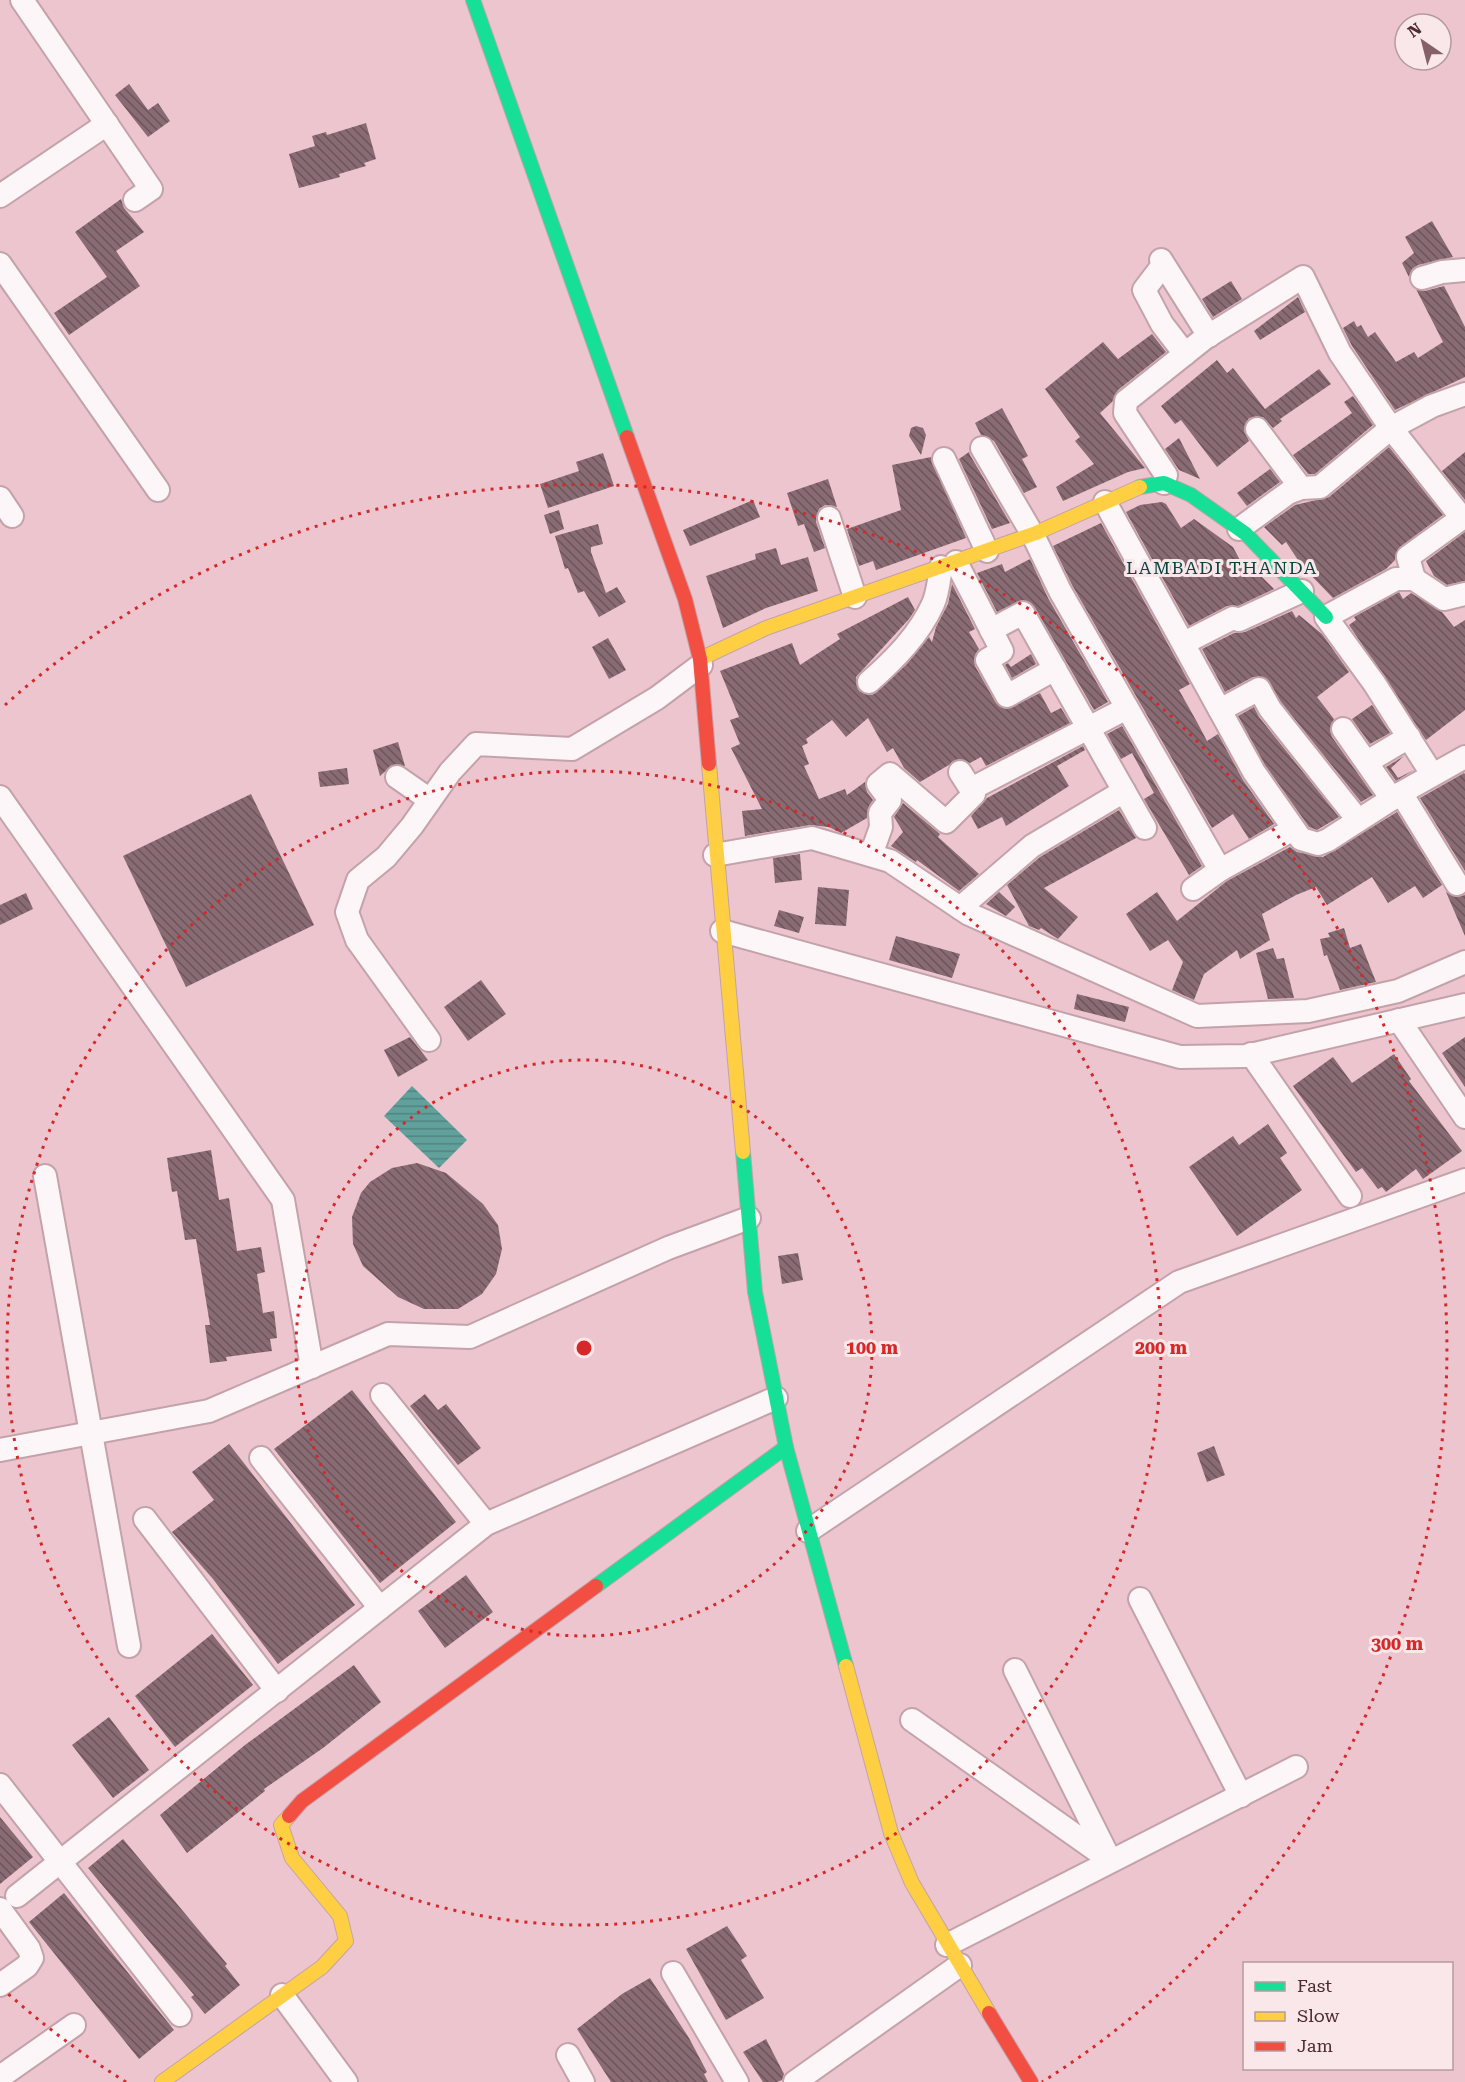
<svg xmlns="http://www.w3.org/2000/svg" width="1465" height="2082" font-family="'Roboto Serif',serif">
<defs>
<pattern id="water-rules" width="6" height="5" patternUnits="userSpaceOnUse" patternTransform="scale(1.5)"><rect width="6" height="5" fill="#60a19c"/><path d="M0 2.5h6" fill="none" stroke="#518380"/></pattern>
<pattern id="building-back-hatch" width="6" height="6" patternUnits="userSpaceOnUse" patternTransform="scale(1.5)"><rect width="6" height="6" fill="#896b74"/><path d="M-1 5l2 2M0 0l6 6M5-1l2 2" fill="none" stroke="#6c545b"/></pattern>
</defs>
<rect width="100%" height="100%" fill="#ecc5ce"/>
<path fill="url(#water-rules)" d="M412,1086L467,1140L439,1168L384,1116Z"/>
<g fill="url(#building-back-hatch)">
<path d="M129,84L148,110L158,103L170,121L148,137L115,95Z"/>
<path d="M366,123L376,159L364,163L366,166L339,174L340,177L299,188L289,154L315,146L312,136L326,132L327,135Z"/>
<path d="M121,199L124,208L144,232L116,251L140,286L69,335L54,313L107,277L75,232Z"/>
<path d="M1432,221L1453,257L1418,265L1412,269L1409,277L1402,263L1414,253L1405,237Z"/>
<path d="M1231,281L1242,299L1213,317L1202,299Z"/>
<path d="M1444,286L1465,327V377L1395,410L1352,346L1343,328L1354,321L1357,327L1361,325L1368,337L1375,332L1396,362L1414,352L1418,358L1443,342L1416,289L1425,291Z"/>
<path d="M1298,297L1305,312L1260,340L1254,331Z"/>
<path d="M1152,334L1166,352L1118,390L1112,402L1100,413L1145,468L1128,472L1063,501L1056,487L1094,464L1075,441L1080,437L1045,389L1103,342L1118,359Z"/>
<path d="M1217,360L1227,373L1233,368L1265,409L1319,369L1331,384L1280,419L1282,421L1273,428L1263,417L1249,418L1244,430L1249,441L1217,467L1181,420L1175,424L1161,406Z"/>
<path d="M1353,396L1373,425L1315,474H1308L1293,455L1352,413L1344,402Z"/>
<path d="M1002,408L1028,456L1022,459L1037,487L1024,493L994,441L981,435L975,423Z"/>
<path d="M916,426L923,428L926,435L921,455L909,436L911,428Z"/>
<path d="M1179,438L1200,479L1179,470L1165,449Z"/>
<path d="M1389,447L1443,515L1400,547L1395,560L1386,569L1333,598L1302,566L1286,542L1282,545L1264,527L1295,505L1329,497Z"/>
<path d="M969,452L970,455L1010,523L992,529L959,459Z"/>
<path d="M1465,452V500L1442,471Z"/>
<path d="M603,453L614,486L548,508L540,484L579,471L576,462Z"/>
<path d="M931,457L966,538L876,570L873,561L859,566L847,529L901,510L892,465Z"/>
<path d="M1270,469L1280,482L1247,506L1237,493Z"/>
<path d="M828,479L837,507L825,505L819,509L816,522L825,548L814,552L804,524L798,526L787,493Z"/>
<path d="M753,500L760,517L690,546L683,530Z"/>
<path d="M1162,502L1166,504L1181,528L1194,519L1233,547L1242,564L1247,561L1256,575L1259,574L1274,589L1238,606H1227L1189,626L1126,512L1140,505Z"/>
<path d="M559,510L564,529L550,534L544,515Z"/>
<path d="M1101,523L1190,684L1179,690L1197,722L1207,741L1218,734L1243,780L1274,824L1249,839L1233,814L1212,828L1072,585L1053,546Z"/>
<path d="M598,524L603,544L591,547V552L606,593L617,587L626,602L599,617L584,591L578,593L568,568L565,569L555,536Z"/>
<path d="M1465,532V581L1447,585L1434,576L1426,561Z"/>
<path d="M776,548L781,565L808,557L818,591L766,608L723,628L706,576L756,559L755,554Z"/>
<path d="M1030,559L1048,598L1108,702L1094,710L1034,606L1023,600L997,612L977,573L1002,564L1005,572Z"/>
<path d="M952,584L975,629L969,632L979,649L974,659L975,666L996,703L1007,709L1040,693L1051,713L1061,708L1070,723L986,766L981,757L970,763L959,759L920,782L904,768L893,748L887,752L868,718L846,737L832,720L806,739L808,743L802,746L809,764L804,766L819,799L845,789L847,795L865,782L867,792L873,800L869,806L867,818L841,833L829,827L810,825L745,836L742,811L762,809L731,748L740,744L730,720L739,717L720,671L792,643L800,665L840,639L837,634L908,597L915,610L909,619L856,677L859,691L872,695L906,665L929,637L932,642L936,627L948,604Z"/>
<path d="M1399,592L1403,599L1411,593L1442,612L1454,627L1465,620V710L1426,740L1349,625L1356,620L1354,617Z"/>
<path d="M1292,611L1296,618L1299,615L1322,634L1349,672L1317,697L1334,719L1330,730L1332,737L1373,795L1361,802L1281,702L1266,678L1253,677L1225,692L1202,649L1234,633L1245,632Z"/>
<path d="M608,638L626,670L609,679L592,647Z"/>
<path d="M1031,654L1036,664L1012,678L1005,665L1008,663L1011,667Z"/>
<path d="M1372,705L1390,733L1370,744L1352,719Z"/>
<path d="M1254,707L1259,717L1339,817L1317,830L1309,827L1265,765L1238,716Z"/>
<path d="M1122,726L1202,866L1189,875L1144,799L1154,793L1132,753L1121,759L1107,734Z"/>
<path d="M398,742L405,766L392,765L380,776L373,750Z"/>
<path d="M1083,746L1085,750L1057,766L1069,786L1006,826L1002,817L978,829L971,816L987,798Z"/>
<path d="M1404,756L1391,768L1398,778L1414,770L1396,781L1386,767Z"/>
<path d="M347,768L349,784L320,787L318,772Z"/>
<path d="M1464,773L1465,774V871L1420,798Z"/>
<path d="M251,794L314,925L186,987L123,856Z"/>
<path d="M903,803L940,834L938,837L979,874L959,891L917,860L916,862L891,846L903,832L894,817Z"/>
<path d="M1119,810L1136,838L1044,888L1078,917L1058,939L1041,928L1039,930L1029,926L1007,885L1040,857Z"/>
<path d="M1397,812L1442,885L1423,898L1415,886L1388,903L1372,877L1327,905L1316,887L1296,895L1262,914L1270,940L1240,959L1237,950L1204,974L1194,1000L1172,990L1183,962L1168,940L1150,951L1126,914L1157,892L1177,921L1227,881L1290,847L1297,852L1323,857Z"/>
<path d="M800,854L802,880L775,883L773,858Z"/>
<path d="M818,887L849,890L846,926L815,924Z"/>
<path d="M999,892L1015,907L1006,916L986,904Z"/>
<path d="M1446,892L1457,897L1465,895V936Z"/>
<path d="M26,893L33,909L0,925V905Z"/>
<path d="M779,910L804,917L799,933L774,926Z"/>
<path d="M1344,928L1350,948L1361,944L1376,982L1340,990L1327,955L1324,956L1320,939L1330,937L1328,933Z"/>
<path d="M896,936L960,954L952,978L889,960Z"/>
<path d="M1273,948L1277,959L1284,958L1294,998L1268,999L1256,953Z"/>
<path d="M481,980L506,1014L468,1041L444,1007Z"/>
<path d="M1077,994L1129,1007L1125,1022L1074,1009Z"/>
<path d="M410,1037L428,1060L398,1077L384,1050Z"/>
<path d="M1465,1037V1087L1442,1053Z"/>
<path d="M1394,1054L1411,1079L1409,1081L1462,1151L1423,1179L1416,1169L1386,1192L1382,1187L1378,1189L1362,1168L1356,1172L1293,1086L1333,1057L1352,1083Z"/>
<path d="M1268,1124L1287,1153L1280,1158L1302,1190L1237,1236L1189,1167L1233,1136L1239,1145Z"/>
<path d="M211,1150L219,1200L229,1198L237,1251L261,1247L265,1272L257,1274L263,1313L274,1311L277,1338L270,1339L272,1351L226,1357L227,1361L210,1363L205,1325H210L196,1239L185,1240L177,1191L172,1192L167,1158Z"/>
<path d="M417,1163L446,1173L483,1204L498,1225L502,1249L496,1274L482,1294L458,1309H424L398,1297L363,1266L353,1244L352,1217L361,1193L370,1182L392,1168Z"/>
<path d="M798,1253L803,1280L782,1284L778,1256Z"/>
<path d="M352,1390L456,1522L380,1583L274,1449Z"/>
<path d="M425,1394L438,1410L446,1404L481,1448L458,1465L410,1406Z"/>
<path d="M229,1444L355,1605L278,1664L213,1579L172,1532L214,1500L192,1472Z"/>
<path d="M1214,1446L1225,1475L1207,1482L1197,1453Z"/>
<path d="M466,1575L493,1612L445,1648L418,1611Z"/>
<path d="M212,1634L253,1685L175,1747L135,1696Z"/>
<path d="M354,1665L381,1702L323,1748L264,1789L265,1791L187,1853L160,1815L245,1745Z"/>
<path d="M109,1717L149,1770L113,1798L72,1745Z"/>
<path d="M0,1817L33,1857L0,1884Z"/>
<path d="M123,1839L227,1964L225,1966L240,1985L205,2014L191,1997L194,1995L88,1868Z"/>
<path d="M64,1893L174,2030L139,2059L29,1922Z"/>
<path d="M727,1926L747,1956L741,1960L764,1998L726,2020L686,1949Z"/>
<path d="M650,1978L689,2038L707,2072L704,2074L708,2082H611L577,2029L622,1994Z"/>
<path d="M766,2039L784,2074L782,2080L777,2082H763L743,2052Z"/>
</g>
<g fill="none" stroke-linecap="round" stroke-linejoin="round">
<g stroke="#c4a2aa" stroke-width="26">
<g id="street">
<path d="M22,0L151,189L135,200"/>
<path d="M0,196L107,124"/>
<path d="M1161,260L1209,336"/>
<path d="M0,264L158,490"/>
<path d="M1163,265L1144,290L1162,324L1185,354"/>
<path d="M1422,278L1442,272L1465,270"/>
<path d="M1257,429L1301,488L1320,487L1391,428L1462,518L1408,557L1414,579"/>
<path d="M982,448L1033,535L1060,591L1220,870"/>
<path d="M944,459L987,551"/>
<path d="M1164,483L1166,475L1125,413L1126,401L1205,338L1303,277L1340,353L1391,428L1432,406L1465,394"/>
<path d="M0,498L12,516"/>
<path d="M1105,502L1254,772L1301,839L1318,844L1328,840L1401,793L1465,757"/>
<path d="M829,518L855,597"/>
<path d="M1239,529L1288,493L1301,488"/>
<path d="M956,562L1002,651L987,660L1007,696L1055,669"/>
<path d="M991,630L1023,613L1145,828"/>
<path d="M1184,643L1233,618L1239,620L1302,591"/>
<path d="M869,682C894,660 919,635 933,604C938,593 939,579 941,567"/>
<path d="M1220,710L1259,689L1270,709L1358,820"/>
<path d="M1343,729L1392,799"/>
<path d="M1367,762L1409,737"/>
<path d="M1432,774L1374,683L1326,617L1396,579H1414L1444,599L1465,594"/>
<path d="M397,777L430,800"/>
<path d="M971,789L1127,708"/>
<path d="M1401,793L1457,884"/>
<path d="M0,797L283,1200L312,1367"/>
<path d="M715,855L812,838L890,861L969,914L1197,1016L1308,1011L1398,991L1465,962"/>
<path d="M871,855L881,827L880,813L890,800L878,784L890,774L946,822L974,794L960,772"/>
<path d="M1193,889L1220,870L1292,830"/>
<path d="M960,908L1032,846L1124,791"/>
<path d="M722,931L1180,1057L1246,1056L1465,1005"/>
<path d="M1399,1020L1465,1117"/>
<path d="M429,1040L357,940L347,912L358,880L386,857L412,826L450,772L476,744L572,749L657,698L701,665"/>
<path d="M1251,1054L1350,1196"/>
<path d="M45,1176L129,1646"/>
<path d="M382,1395L486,1524"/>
<path d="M0,1450L209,1411L388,1334L470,1337L668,1248L749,1218"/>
<path d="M261,1458L380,1608"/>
<path d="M145,1519L277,1691"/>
<path d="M808,1531L1179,1282L1465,1180"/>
<path d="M1140,1599L1241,1796"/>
<path d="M1015,1670L1108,1856"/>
<path d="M912,1720L1110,1860"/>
<path d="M0,1785L180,2015"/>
<path d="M17,1896L486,1524L776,1398"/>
<path d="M0,1909L29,1949L32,1958L27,1966L0,1985"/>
<path d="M947,1945L1296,1767"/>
<path d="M673,1973L737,2082"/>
<path d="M282,1995L346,2082"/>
<path d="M568,2055L583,2082"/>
<path d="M0,2077L74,2025"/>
<path d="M795,2082L960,1965"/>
</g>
</g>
<g stroke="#c4a2aa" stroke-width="16">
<g id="fast">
<path d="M473,0L627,437"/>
<path d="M1140,487L1164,483L1191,495L1246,534L1326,617"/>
<path d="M743,1152L755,1292L786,1447L846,1666"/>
<path d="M596,1586L786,1447"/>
</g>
</g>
<g stroke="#c4a2aa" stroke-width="16">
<g id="slow">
<path d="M700,659L766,628L1036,533L1140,487"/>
<path d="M709,764L743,1152"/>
<path d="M846,1666L891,1833L912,1883L989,2013"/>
<path d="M162,2082L322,1967L346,1941L340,1916L292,1858L281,1825L289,1816"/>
</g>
</g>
<g stroke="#c4a2aa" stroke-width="16">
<g id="jam">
<path d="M627,437L685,599L700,659L709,764"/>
<path d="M289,1816L302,1801L596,1586"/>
<path d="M989,2013L1031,2082"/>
</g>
</g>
<use href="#street" stroke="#fcf6f8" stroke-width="22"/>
<use href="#fast" stroke="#16e098" stroke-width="14"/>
<use href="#slow" stroke="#ffcf43" stroke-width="14"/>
<use href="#jam" stroke="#f24e42" stroke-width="14"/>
</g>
<g fill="none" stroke="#d62828" stroke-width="3" stroke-dasharray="3 6">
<circle cx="584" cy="1348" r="288"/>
<circle cx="584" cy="1348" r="577"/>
<path d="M126 2082A865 865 0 0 1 5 1991M5 705A865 865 0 1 1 1042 2082"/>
</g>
<g text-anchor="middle" stroke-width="6" stroke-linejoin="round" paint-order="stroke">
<g font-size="18" letter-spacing="1.5" fill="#05453f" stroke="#fae7ea">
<text x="1222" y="574">LAMBADI THANDA</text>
</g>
</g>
<circle cx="584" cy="1348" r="9" fill="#d62828" stroke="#fae7ea" stroke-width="3"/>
<g font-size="18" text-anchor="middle" font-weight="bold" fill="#d62828" stroke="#fae7ea" stroke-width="6" stroke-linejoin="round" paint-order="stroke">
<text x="872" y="1354">100 m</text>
<text x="1161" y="1354">200 m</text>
<text x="1397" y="1650">300 m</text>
</g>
<rect x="1243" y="1962" width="210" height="108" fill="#fae7ea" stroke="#b59ba1" stroke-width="1.5"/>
<rect x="1255" y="1982" width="30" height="9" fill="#16e098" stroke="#b59ba1" stroke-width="1.5"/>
<text x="1297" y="1992" font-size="18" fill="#4e2a33">Fast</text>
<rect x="1255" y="2012" width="30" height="9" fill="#ffcf43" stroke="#b59ba1" stroke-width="1.5"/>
<text x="1297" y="2022" font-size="18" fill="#4e2a33">Slow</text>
<rect x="1255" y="2042" width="30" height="9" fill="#f24e42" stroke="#b59ba1" stroke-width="1.5"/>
<text x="1297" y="2052" font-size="18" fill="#4e2a33">Jam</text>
<g transform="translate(1423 42) rotate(325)"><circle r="28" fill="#fae7ea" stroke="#b59ba1" stroke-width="1.5"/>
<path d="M0-4.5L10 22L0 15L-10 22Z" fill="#856069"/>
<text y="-9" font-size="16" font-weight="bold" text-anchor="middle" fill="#4e2a33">N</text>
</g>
</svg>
